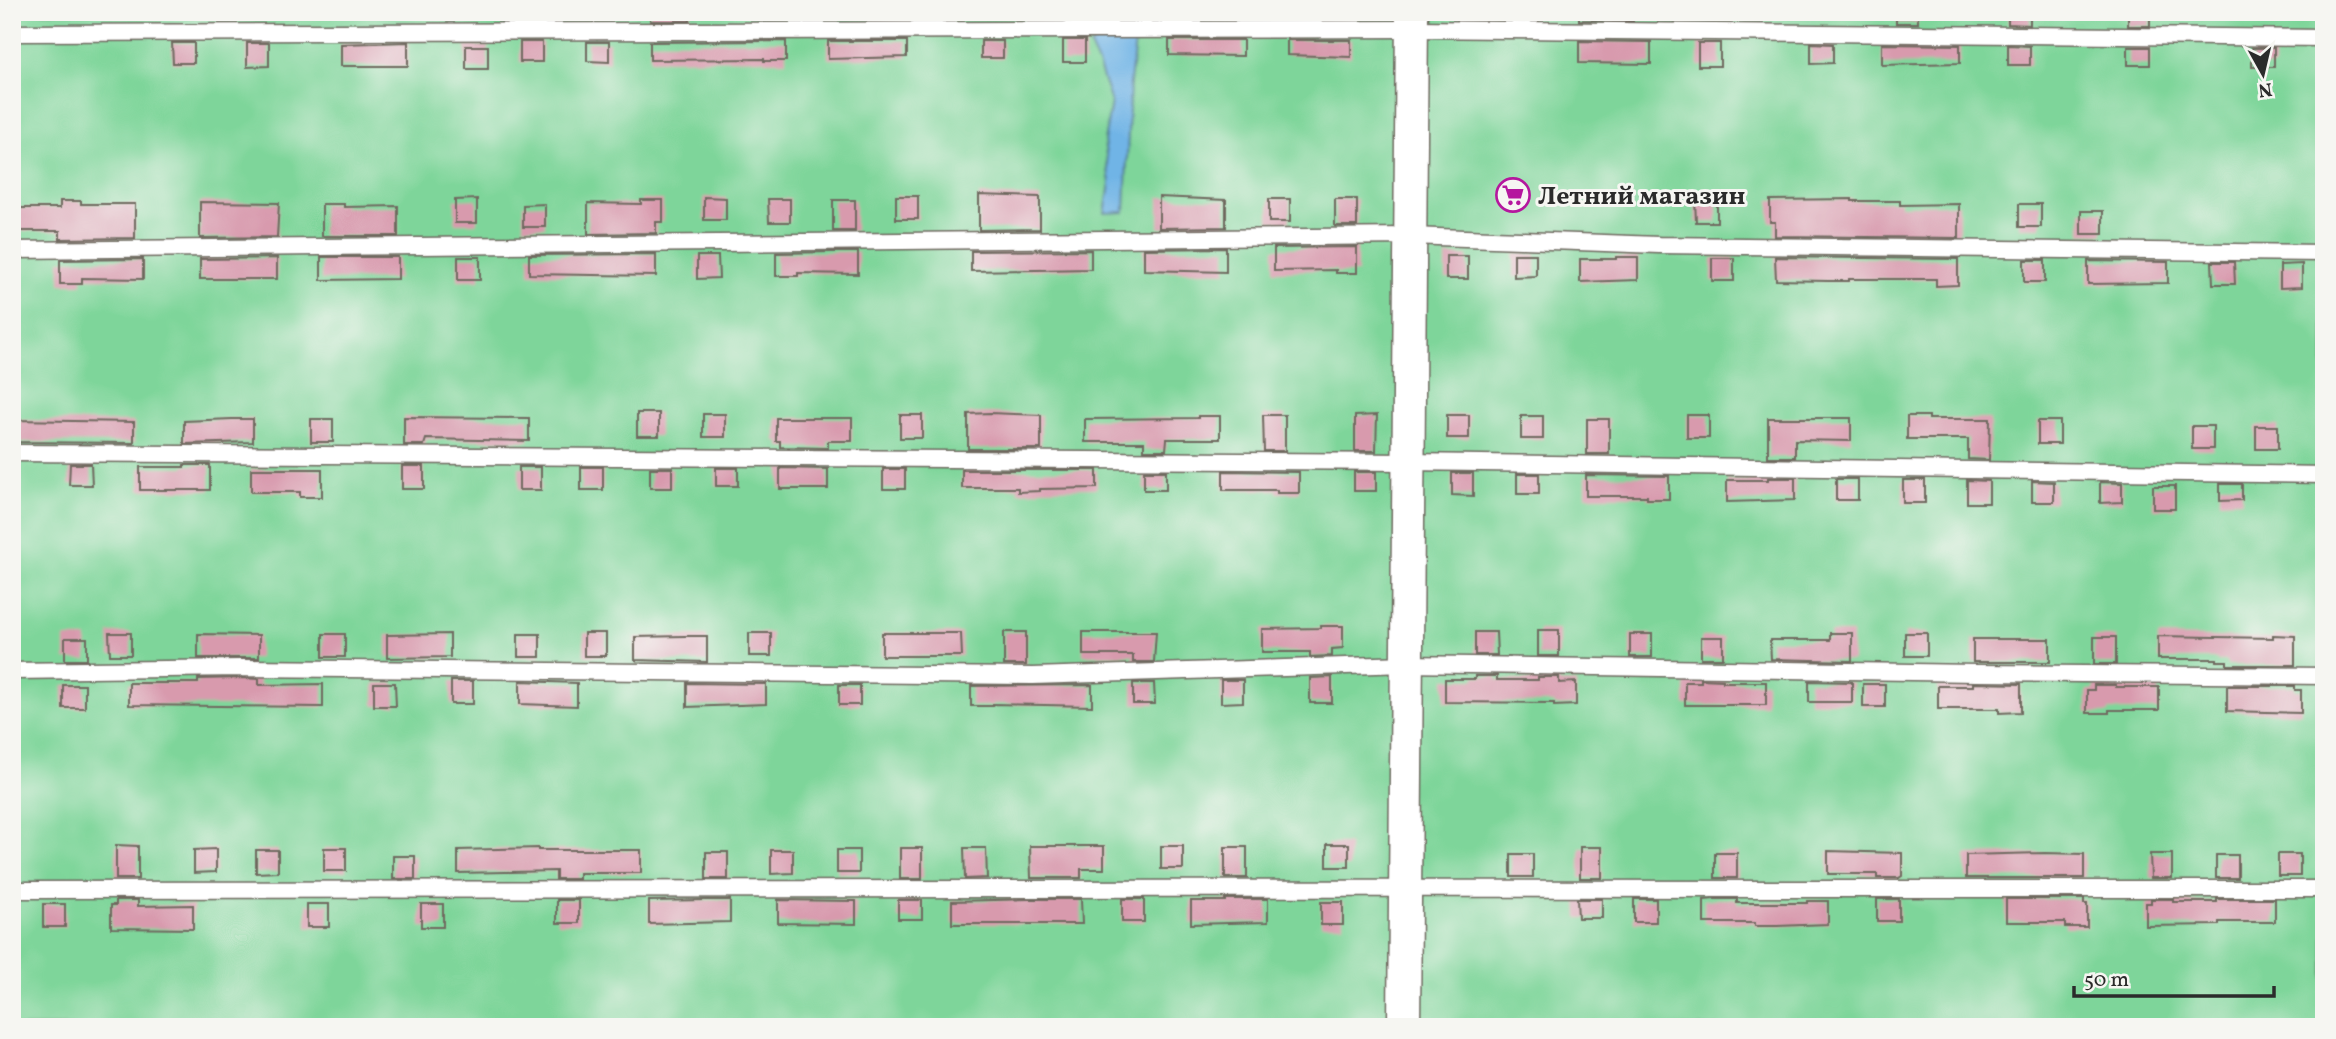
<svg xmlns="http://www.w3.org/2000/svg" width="2336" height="1039" font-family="Vollkorn,serif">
<rect width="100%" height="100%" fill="#f6f6f2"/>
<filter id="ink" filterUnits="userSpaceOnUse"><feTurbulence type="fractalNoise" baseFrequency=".0143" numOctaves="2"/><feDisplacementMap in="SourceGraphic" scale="14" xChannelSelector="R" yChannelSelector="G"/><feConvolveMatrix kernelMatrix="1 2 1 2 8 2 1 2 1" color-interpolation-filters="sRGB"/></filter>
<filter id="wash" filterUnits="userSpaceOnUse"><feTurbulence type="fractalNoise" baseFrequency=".00686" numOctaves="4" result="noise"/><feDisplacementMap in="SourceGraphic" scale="28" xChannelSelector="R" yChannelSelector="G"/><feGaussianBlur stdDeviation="1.57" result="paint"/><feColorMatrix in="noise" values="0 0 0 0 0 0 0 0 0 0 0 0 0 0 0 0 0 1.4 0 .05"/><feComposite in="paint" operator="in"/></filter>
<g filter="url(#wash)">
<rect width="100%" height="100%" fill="#f0e0c4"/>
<rect fill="#7ed59a" stroke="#548062" stroke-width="2" x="12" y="12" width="2312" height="1015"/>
<path fill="#70b4e6" stroke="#4e7088" stroke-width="2" d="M1120,35L1135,42L1130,82L1125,212L1105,213L1110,183L1104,141L1111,103L1099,66L1090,46L1098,38Z"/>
<g id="blocks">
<g fill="#d89aad">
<rect x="650" y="12" width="40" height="9"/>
<path d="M1579,12H1633V21L1579,20Z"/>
<rect x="1896" y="12" width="22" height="11"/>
<path d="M2008,12H2030V25L2008,24Z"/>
<rect x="2128" y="12" width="22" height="14"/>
<rect x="1063" y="40" width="22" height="22"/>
<path d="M1169,40H1243V56L1169,55Z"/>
<path d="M1287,40H1351V57L1287,55Z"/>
<path d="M786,41V61H764V59L650,60V42Z"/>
<path d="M828,41H907V57L828,59Z"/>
<rect x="981" y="41" width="22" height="17"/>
<path d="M1579,41L1651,42V64L1579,63Z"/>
<path d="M408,42V66H341V44Z"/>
<rect x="520" y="42" width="22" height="20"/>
<path d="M587,42H609V62L587,61Z"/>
<path d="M172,43H194V63H173Z"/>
<path d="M247,43H269V66L247,67Z"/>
<rect x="1698" y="43" width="22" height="23"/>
<path d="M1811,43L1833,44V63L1811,64Z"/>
<path d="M1882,44L1960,45V63L1882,65Z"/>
<path d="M2008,45L2030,46V65H2008Z"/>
<rect x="466" y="46" width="22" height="23"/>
<rect x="2128" y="47" width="22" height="18"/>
<rect x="2252" y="48" width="22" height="19"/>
<path d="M979,195L1040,197V229L979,230Z"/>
<rect x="896" y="196" width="22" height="23"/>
<path d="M704,197L726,198V220H704Z"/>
<path d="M1159,197L1226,200V227L1159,228Z"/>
<path d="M477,199V223H455V200Z"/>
<path d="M768,199H790V222H769Z"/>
<rect x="1269" y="199" width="21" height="23"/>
<rect x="1335" y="199" width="22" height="27"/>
<path d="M1695,199H1717V222H1696Z"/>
<path d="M1852,199V201H1900V205L1959,204V238L1775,236V222H1770V200Z"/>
<path d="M641,200H663V222H656V233L588,234V203L641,204Z"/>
<rect x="833" y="200" width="22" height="31"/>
<path d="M60,201H81V204H135V238L60,239V231H12V208H60Z"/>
<path d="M200,202L279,203L277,237L200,238Z"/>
<path d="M322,204H344V207L398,206V236H322Z"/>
<path d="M545,204V227H523V205Z"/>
<rect x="2019" y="204" width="22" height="23"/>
<rect x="2081" y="211" width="22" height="23"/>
<path d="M1357,247V273H1336V270L1274,271V248Z"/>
<path d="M1226,248V272L1144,270V249Z"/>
<path d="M1091,250V269L971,271V251Z"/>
<path d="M833,252H858V274L798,273V276H776V253Z"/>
<path d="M656,254V276L529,274V255Z"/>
<path d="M1514,254H1536V276L1514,277Z"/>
<path d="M697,256H718L719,278L697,279Z"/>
<rect x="1446" y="256" width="22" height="23"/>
<path d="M321,257H398V279L321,280Z"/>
<rect x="458" y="257" width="22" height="23"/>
<path d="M1616,257H1638V280L1580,282V259H1616Z"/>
<path d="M1775,257L1958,259V285L1936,286V279H1849V281H1828L1776,280Z"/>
<path d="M277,258V279H200V259Z"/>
<rect x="1712" y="258" width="22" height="23"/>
<path d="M143,259V279L82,278V284H60V260Z"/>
<rect x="2024" y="260" width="21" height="22"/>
<path d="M2088,261L2168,262V283L2088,284Z"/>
<path d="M2212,262H2234L2235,284H2213Z"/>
<path d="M2302,264V287L2280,288V265Z"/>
<rect x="637" y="413" width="22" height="23"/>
<path d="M990,413L1041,415V449H968V414Z"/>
<rect x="703" y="414" width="22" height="23"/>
<rect x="900" y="415" width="22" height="23"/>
<path d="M1263,415H1285V451H1264Z"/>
<path d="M1377,415L1376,451H1355V416Z"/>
<rect x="1447" y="415" width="22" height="23"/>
<rect x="1687" y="415" width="22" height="23"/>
<path d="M1198,416H1220V439H1167L1166,450H1144V442H1085V419L1198,418Z"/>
<rect x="1521" y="416" width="22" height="23"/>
<path d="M1907,416H1929V419H1990L1989,460L1968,459V439H1907Z"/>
<path d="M404,417L529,418V441L426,439L424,445H404Z"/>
<path d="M776,418H852V441H828V448L780,447V441H776Z"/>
<path d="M1768,418H1851V441L1795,440V457H1768Z"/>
<path d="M232,419H253V442L184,444V421Z"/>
<rect x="311" y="419" width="22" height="23"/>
<rect x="1587" y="419" width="22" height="35"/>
<path d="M13,420L134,422V443L13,442Z"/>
<rect x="2038" y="421" width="22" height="23"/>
<rect x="2192" y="426" width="21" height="23"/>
<rect x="2256" y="426" width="22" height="23"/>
<path d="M70,464H91L92,485H69Z"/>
<path d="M184,465H210V490H140V467H184Z"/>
<rect x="402" y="466" width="22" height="23"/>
<rect x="519" y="467" width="22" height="23"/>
<rect x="581" y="467" width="22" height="23"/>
<rect x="650" y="468" width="22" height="20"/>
<rect x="716" y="468" width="22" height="18"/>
<path d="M780,468L828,469V489H780Z"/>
<path d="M251,469H322V497H300V492H251Z"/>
<rect x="883" y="469" width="22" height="20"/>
<path d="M962,470H1097V488L1040,489V491L1018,492V488H962Z"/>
<rect x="1144" y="471" width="22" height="19"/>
<path d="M1223,471L1299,472V493H1277V490H1223Z"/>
<rect x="1354" y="472" width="22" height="19"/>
<path d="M1452,473H1473V496L1452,495Z"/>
<rect x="1517" y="474" width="22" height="20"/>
<path d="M1586,475L1669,476V499H1647V496H1586Z"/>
<path d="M1768,478H1795V500L1727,502V480H1768Z"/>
<rect x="1836" y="479" width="22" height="21"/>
<rect x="1903" y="480" width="22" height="23"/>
<path d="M1967,480L1989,481V503H1967Z"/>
<path d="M2032,481L2054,482V502H2032Z"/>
<path d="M2100,482L2122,483V502L2100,503Z"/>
<path d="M2220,484H2242V500L2220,501Z"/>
<rect x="2153" y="486" width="22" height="23"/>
<path d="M1321,626H1343V648L1332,649V656L1310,657V652H1262V629L1321,628Z"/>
<rect x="1538" y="630" width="21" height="26"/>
<rect x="1004" y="632" width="22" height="33"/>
<path d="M1083,632H1156L1154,662H1133V655H1083Z"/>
<path d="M1475,632H1496L1497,655H1475Z"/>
<path d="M109,633H131V655H110Z"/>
<rect x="584" y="633" width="22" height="23"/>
<rect x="749" y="633" width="22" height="23"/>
<path d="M882,633H961L962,656H882Z"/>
<path d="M1830,633H1852V661L1771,659L1770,640H1830Z"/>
<rect x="1905" y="633" width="22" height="23"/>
<path d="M198,634L259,635V658H198Z"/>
<rect x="323" y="634" width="22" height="23"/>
<path d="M450,634V657L387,658V635Z"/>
<rect x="518" y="634" width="22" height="23"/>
<rect x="1630" y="634" width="22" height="23"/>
<path d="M2273,635L2295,636V665H2227V661H2217V659H2158V636L2273,638Z"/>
<path d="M685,636H707V662L635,660V637Z"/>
<rect x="1701" y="637" width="22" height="21"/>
<rect x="2094" y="637" width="22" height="27"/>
<rect x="65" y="638" width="22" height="22"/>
<rect x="1973" y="639" width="77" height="23"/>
<path d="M1475,676H1497V680H1538V677H1559V683L1576,682V705L1554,706V703L1445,702V679H1475Z"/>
<path d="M1332,677V703H1310V678Z"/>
<path d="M242,678L259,679V685L323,684V707L129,705V683H198V679Z"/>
<path d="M1701,679L1723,680V682H1766V705H1685V682H1701Z"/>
<path d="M1221,680H1243V702L1221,703Z"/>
<rect x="451" y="681" width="22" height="23"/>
<path d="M520,681L577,683V706L520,704Z"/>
<path d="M1809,681L1852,682V702H1809Z"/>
<path d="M374,683H395L396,706H374Z"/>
<path d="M687,683L766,684V704L687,707Z"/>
<path d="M1133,683H1154L1155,704H1133Z"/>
<path d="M1973,683L2021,684V712L1999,713V709H1938V686H1973Z"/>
<rect x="1863" y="684" width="22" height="23"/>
<rect x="63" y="685" width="22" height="23"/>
<rect x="839" y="685" width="21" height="20"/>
<path d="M1092,685V706L993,704V706H971V686Z"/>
<path d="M2094,685H2116V687H2159V710H2109V713H2087V690H2094Z"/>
<path d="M2227,686H2295V690H2301V713L2227,711Z"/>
<rect x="1327" y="844" width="22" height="23"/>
<path d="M116,845L138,846V879H116Z"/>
<path d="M1030,846H1104V869H1081V878H1031Z"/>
<rect x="1161" y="846" width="22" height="23"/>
<rect x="1225" y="847" width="22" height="31"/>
<rect x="1580" y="847" width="22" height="31"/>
<rect x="324" y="848" width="22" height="23"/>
<path d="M538,848V850H641V873H579V879H556V871L458,873V850Z"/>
<rect x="900" y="848" width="22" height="31"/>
<path d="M964,848H986L987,878L965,879Z"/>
<path d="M216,849V872L194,873V850Z"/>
<path d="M256,850H278V872L256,873Z"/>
<path d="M771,850H793V873L771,874Z"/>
<rect x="837" y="850" width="22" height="23"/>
<path d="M1828,851L1902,853V876L1899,878H1877V874H1828Z"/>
<rect x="706" y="852" width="22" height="27"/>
<rect x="1715" y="853" width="22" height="25"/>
<path d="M2045,853L2084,854V878H1966V855Z"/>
<rect x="1511" y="854" width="22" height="23"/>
<path d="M2150,854H2172V878H2151Z"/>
<rect x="2278" y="854" width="22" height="22"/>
<rect x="2216" y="855" width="22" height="23"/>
<rect x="393" y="856" width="22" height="23"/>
<path d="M1031,899H1081L1082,924H952V901Z"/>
<rect x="1122" y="899" width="22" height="23"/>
<path d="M1225,899H1268V922L1191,924V901H1225Z"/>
<path d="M1577,899H1602V918H1578Z"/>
<rect x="1634" y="899" width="22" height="23"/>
<path d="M1715,899H1737V903H1807V901H1828V924L1777,926H1755V923H1704V900Z"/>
<rect x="1877" y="899" width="22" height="22"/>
<path d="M2006,899H2084V904H2087V927H2065V922H2006Z"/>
<path d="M2151,899H2173V902H2217V899H2275V922H2219V925L2146,926V903H2151Z"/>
<path d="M116,900H138V906L193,905V929L111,928V905H116Z"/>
<rect x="557" y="900" width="22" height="23"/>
<path d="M706,900H730V922L649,924V901Z"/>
<path d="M778,900L856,901V924L778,923Z"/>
<rect x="898" y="900" width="24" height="19"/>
<rect x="1321" y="902" width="22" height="23"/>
<rect x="43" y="904" width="22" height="23"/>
<rect x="307" y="904" width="22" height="23"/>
<rect x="421" y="904" width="22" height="23"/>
</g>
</g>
</g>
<g filter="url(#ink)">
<use href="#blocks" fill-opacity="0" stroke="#706a61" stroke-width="2"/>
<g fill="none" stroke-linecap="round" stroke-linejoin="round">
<g stroke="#706a61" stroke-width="19">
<g id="lane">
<path d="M12,33L1412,29L2324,38"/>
<path d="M12,250L1410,236L1659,245L2324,253"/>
<path d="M12,453L1408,462L2324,475"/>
<path d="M12,671L242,668L1033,676L1407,664L1976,673L2324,676"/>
<path d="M12,890C783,890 1553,887 2324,889"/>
</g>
</g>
<g stroke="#706a61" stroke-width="35">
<path id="street" d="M1404,1027L1412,12"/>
</g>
<use href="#lane" stroke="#fff" stroke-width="16"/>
<use href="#street" stroke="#fff" stroke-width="32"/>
</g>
</g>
<defs>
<g id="supermarket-ring" transform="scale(1.75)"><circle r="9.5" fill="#f6f6f2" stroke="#b5179e" stroke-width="1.5"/><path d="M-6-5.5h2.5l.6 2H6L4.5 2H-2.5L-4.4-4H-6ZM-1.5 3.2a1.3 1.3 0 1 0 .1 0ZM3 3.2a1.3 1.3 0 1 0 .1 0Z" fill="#b5179e"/></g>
</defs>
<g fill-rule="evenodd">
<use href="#supermarket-ring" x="1513" y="195"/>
</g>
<g text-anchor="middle" stroke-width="6" stroke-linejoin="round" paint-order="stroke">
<g font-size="26" font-weight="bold" fill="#2b2b2b" stroke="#f6f6f2" text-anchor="start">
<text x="1538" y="204">Летний магазин</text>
</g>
</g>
<rect width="2336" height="1039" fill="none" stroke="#f6f6f2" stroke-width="42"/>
<g transform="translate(2263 74) rotate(172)" stroke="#f6f6f2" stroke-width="5" paint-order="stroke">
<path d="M0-5L12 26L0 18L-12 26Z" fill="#2b2b2b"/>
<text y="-10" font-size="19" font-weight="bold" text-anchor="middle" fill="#2b2b2b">N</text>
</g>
<path d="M2074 986v10h200v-10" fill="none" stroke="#2b2b2b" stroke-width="3.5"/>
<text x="2084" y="986" font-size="21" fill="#2b2b2b" stroke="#f6f6f2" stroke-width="5" paint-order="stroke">50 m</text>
</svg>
